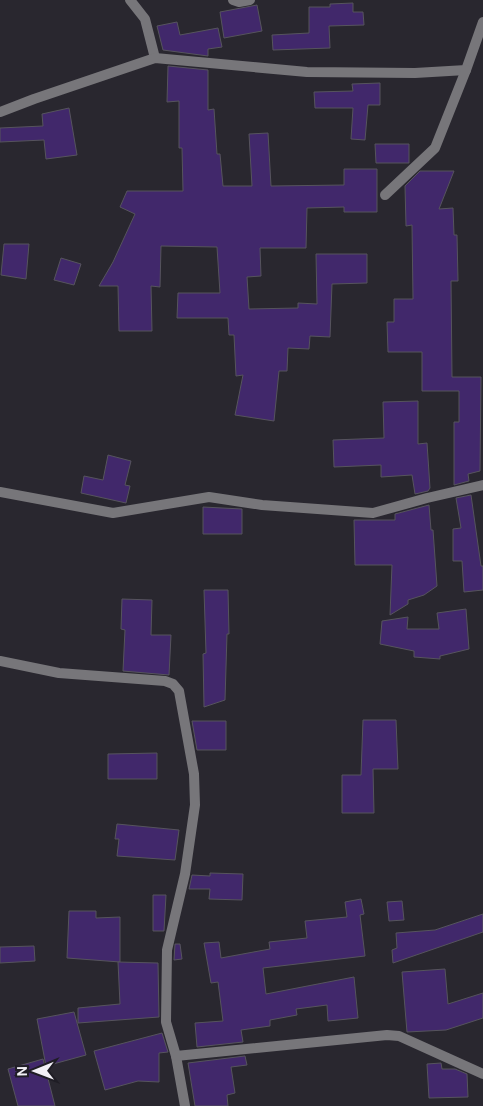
<svg xmlns="http://www.w3.org/2000/svg" width="483" height="1106" font-family="'DM Sans',sans-serif">
<rect width="100%" height="100%" fill="#29272f"/>
<g fill="#41286b" stroke="#56545d">
<path d="M353,3V12H363L364,25L329,26L330,48L273,50L272,35L309,33V7H330V4Z"/>
<path d="M257,5L262,31L224,38L220,12Z"/>
<path d="M177,22L180,35L218,28L222,47L208,49V56L163,50L157,26Z"/>
<path d="M168,66L208,70V110L214,109L217,154H220L223,186H252L249,134L268,133L271,186L344,185V169H377V212H344V207L307,208L306,248H260L261,276L247,277L249,309L298,308V303L317,304L316,254H367V283L332,284L330,337L310,336L309,349L288,348L287,371H279L274,421L235,415L243,375L236,376L234,335H229L228,318H177L178,293H220L217,247L161,246L160,287L151,286L152,331H119L118,286H99L113,262L135,214L120,207L127,191H183L182,148H179V101L167,102Z"/>
<path d="M380,83V105H368L365,140L351,139L353,108H315L314,92L353,91L352,84Z"/>
<path d="M69,108L77,155L46,159L44,140L0,142V128L43,126L42,114Z"/>
<path d="M375,144H409V163H376Z"/>
<path d="M420,171H454L439,209L453,208L454,235H457L458,281H451L452,377H481L480,471L468,474L469,481L454,485V422H459V391H422V352H388L387,322H394V299H413L412,225L406,226L405,186Z"/>
<path d="M4,244H29L26,279L1,275Z"/>
<path d="M61,258L81,264L74,285L54,280Z"/>
<path d="M418,401V444L427,443L430,488L428,491L415,494L412,475L381,477V465L334,467L333,440L384,438L383,402Z"/>
<path d="M108,455L131,461L125,485L130,486L126,503L81,493L84,476L103,480Z"/>
<path d="M471,495L481,566H483V590L464,592L462,561H453V529L461,528L456,498Z"/>
<path d="M429,505L431,530H433L437,586L424,595L408,600V604L390,615L392,565H355L354,520H395V514Z"/>
<path d="M203,507L242,509V534H203Z"/>
<path d="M204,590H228L229,634H227L225,700L204,707L203,654L206,653Z"/>
<path d="M122,599L152,600L151,635H171L169,675L123,671L125,630L121,629Z"/>
<path d="M466,609L469,649L440,656V659L414,657V651L380,644L382,621L408,617L407,629H439L437,613Z"/>
<path d="M363,720H396L398,769H373L374,813H342V775H361Z"/>
<path d="M192,721H226V750H197Z"/>
<path d="M157,753V779H108V754Z"/>
<path d="M117,824L179,830L175,860L117,856L119,839H115Z"/>
<path d="M210,873L243,874L242,900L209,899L210,889H189L192,875L210,876Z"/>
<path d="M153,895H166L164,931H153Z"/>
<path d="M361,899L364,914L360,915L365,956L263,968L266,994L354,977L358,1018L328,1021L327,1005L296,1009L297,1015L270,1020V1026L241,1030L243,1042L197,1047L195,1023L223,1021L218,982L211,983L204,943L219,942L221,958L270,949L269,942L307,938L305,921L347,917L345,902Z"/>
<path d="M402,901L404,920L389,921L387,902Z"/>
<path d="M69,911H96V918L120,917V962L67,958Z"/>
<path d="M483,914V932L393,963L392,950L397,948L396,933L435,930Z"/>
<path d="M175,944H180L182,959L174,960Z"/>
<path d="M34,946L35,961L0,963V947Z"/>
<path d="M118,962L158,963L159,1017L78,1023V1008L120,1004Z"/>
<path d="M445,969L448,1004L483,993V1018L446,1030L407,1032L402,972Z"/>
<path d="M74,1012L86,1055L46,1066L37,1019Z"/>
<path d="M162,1033L168,1052L159,1053V1082L138,1081L105,1090L94,1051Z"/>
<path d="M245,1056L247,1065L231,1067L235,1093L227,1095L228,1106H195L188,1063Z"/>
<path d="M43,1059L55,1106H18L8,1069Z"/>
<path d="M441,1063L442,1069H455L467,1074L468,1097L429,1098L427,1064Z"/>
</g>
<g fill="none" stroke-linecap="round" stroke-linejoin="round">
<g stroke="#77767a" stroke-width="10">
<path d="M130,0L145,19L155,58"/>
<path d="M233,0L239,2L250,0"/>
<path d="M0,112L34,99L155,58L307,72L415,73L466,70L483,22"/>
<path d="M385,195L435,148L466,70"/>
<path d="M0,492L113,513L209,497L262,505L373,513L427,498L483,485"/>
<path d="M0,661L59,673L165,681L173,684L179,691L194,774L195,805L185,874L167,950L166,1022L176,1056L185,1106"/>
<path d="M176,1056L387,1035L399,1036L483,1074"/>
</g>
</g>
<g transform="translate(35 1071) rotate(269)" stroke="#1f1d25" stroke-width="4" paint-order="stroke">
<path d="M0-4L9 19L0 12L-9 19Z" fill="#f2f0f6"/>
<text y="-8" font-size="14" font-weight="bold" text-anchor="middle" fill="#f2f0f6">N</text>
</g>
</svg>
